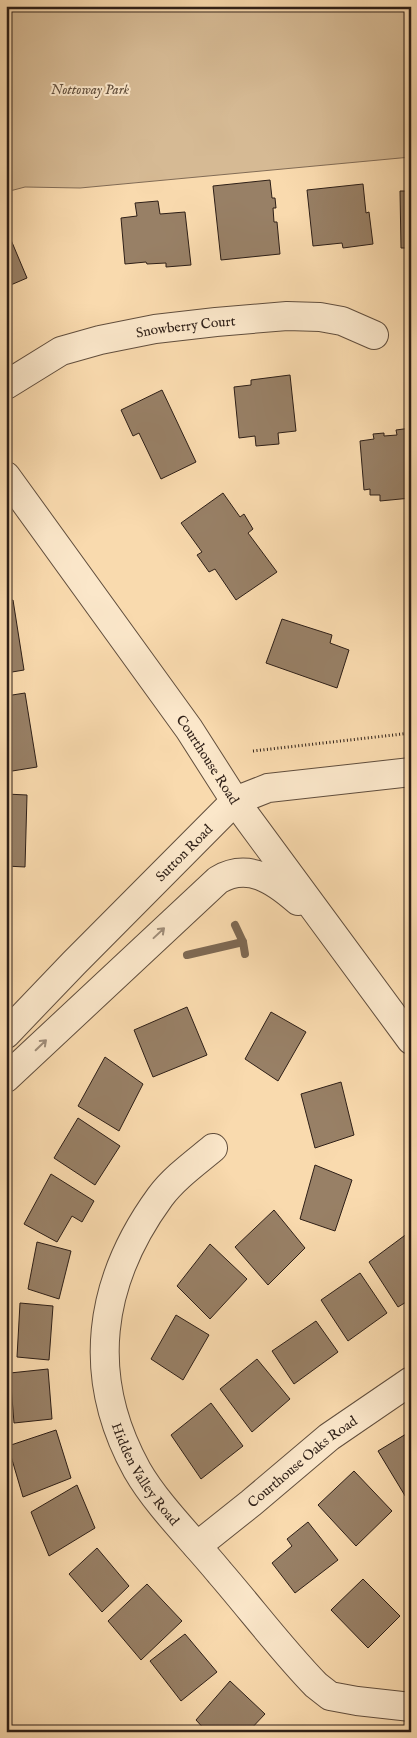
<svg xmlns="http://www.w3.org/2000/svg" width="417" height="1738" font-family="'IM FELL English',serif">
<rect width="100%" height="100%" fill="#f9daae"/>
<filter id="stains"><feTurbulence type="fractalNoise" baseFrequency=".004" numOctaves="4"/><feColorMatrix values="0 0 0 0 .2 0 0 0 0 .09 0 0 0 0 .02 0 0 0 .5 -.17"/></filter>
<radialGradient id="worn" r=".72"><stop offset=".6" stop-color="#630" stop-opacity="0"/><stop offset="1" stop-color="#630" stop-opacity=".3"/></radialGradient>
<path fill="#d6ba94" stroke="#826c56" d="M6,6H411V157L80,188L25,187L6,192Z"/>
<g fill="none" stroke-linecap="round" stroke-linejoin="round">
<g stroke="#7e6953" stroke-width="8">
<path d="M235,925L243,942L245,954"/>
<path d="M187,955L243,942"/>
</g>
</g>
<g fill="#988066" stroke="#2e1f17">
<path d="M270,180L272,198H275L276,208H273L274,222H277L280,254L221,260L213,186Z"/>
<path d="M363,184L366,213L369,212L373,244L343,248L342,243L313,246L307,190Z"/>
<path d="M400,191H411V248H401Z"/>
<path d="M158,201L160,214L185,212L191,265L166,267V263L147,264L146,262L125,264L121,218L137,216L135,203Z"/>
<path d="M6,228L27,278L6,287Z"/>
<path d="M290,375L296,431L278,433L279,444L256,446L255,436L239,438L234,387L251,385V380Z"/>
<path d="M162,390L196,462L161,479L139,433L133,436L121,410Z"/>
<path d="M411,428V498L380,501V495H370V489L364,490L360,441L374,439L373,434L384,433V436L397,435L396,430Z"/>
<path d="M223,493L240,517L244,514L253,529L248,533L277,572L236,600L215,569L209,572L197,555L202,552L181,523Z"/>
<path d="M13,600L24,670L6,673V601Z"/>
<path d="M282,619L332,635L330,643L349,650L337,688L266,663Z"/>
<path d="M25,693L37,767L6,772V696Z"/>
<path d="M6,794L27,795L25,867L6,866Z"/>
<path d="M187,1007L207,1055L153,1077L134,1030Z"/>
<path d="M271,1012L306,1032L278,1081L245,1059Z"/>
<path d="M105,1057L143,1084L119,1131L78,1106Z"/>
<path d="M341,1082L354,1135L315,1148L301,1094Z"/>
<path d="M78,1118L120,1146L95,1185L54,1158Z"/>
<path d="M315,1165L352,1180L335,1231L300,1219Z"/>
<path d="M51,1174L94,1201L82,1222L72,1216L57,1242L24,1224Z"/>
<path d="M274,1210L305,1248L268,1285L235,1247Z"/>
<path d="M408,1233L411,1236V1299L398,1307L369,1262Z"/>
<path d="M37,1242L71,1251L59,1299L28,1289Z"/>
<path d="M210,1244L247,1279L210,1319L177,1286Z"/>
<path d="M360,1273L387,1313L348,1341L321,1300Z"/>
<path d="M20,1303L53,1306L49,1360L17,1357Z"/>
<path d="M176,1315L209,1335L183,1380L151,1359Z"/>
<path d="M316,1321L338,1352L294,1384L272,1351Z"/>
<path d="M257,1359L290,1399L252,1432L220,1389Z"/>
<path d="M48,1369L52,1419L14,1423L10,1373Z"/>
<path d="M211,1403L243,1446L201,1479L171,1435Z"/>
<path d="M56,1430L71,1478L23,1497L8,1446Z"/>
<path d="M411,1431V1504H410L378,1451Z"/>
<path d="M354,1471L392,1511L356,1546L318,1505Z"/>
<path d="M77,1485L95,1528L49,1556L31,1512Z"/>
<path d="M308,1522L338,1560L295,1593L272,1563L292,1546L287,1539Z"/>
<path d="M97,1548L129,1586L102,1612L69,1574Z"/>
<path d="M363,1579L400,1616L368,1648L331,1610Z"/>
<path d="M147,1584L182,1621L141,1660L108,1621Z"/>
<path d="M185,1634L217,1672L181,1701L150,1661Z"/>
<path d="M230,1681L265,1714L248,1732H207L196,1720Z"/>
</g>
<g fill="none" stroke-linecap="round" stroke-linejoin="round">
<g stroke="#614e3d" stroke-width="30">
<g id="minor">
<path id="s1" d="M6,385L61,351L100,340L155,329L216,322L287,316L320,317L342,321L374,335"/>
<path id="s2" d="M213,1148C195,1163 174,1178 160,1197C98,1282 85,1376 137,1470C157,1505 194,1541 220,1573C252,1610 282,1650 316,1685L330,1696L357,1701L411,1707"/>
<path id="s3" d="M197,1546L251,1503L329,1437L411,1381"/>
</g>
</g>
<g stroke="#614e3d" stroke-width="30">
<g id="tertiary">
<path id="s4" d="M6,476L189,729L235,801L411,1040"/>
<path id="s5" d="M6,1034L74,963L235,801L268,788L411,772"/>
<path d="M6,1078L218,880C248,862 274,880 298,901"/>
</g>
</g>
<path stroke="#2e1f17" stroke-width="3" stroke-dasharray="1 2.5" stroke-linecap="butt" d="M253,751L411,733"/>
<use href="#minor" stroke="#fbe7ca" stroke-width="28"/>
<use href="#tertiary" stroke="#fbe7ca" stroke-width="28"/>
</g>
<defs><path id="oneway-shaft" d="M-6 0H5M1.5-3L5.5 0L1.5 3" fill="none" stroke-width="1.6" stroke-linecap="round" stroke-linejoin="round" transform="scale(1.25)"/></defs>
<g stroke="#9f8d79">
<use href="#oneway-shaft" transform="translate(159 933) rotate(-43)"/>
<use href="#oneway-shaft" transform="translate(41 1045) rotate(-44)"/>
</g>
<g text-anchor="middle" stroke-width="4" stroke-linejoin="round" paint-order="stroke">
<g font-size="14" font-style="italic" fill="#604e3c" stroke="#fbe7ca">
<text x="90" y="94">Nottoway Park</text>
</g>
<g font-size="14" fill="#2e1f17" stroke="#fbe7ca">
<text dy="5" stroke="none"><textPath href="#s1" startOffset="192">Snowberry Court</textPath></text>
<text dy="5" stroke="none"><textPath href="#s4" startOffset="348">Courthouse Road</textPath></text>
<text dy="5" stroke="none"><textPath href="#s5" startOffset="254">Sutton Road</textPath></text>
<text dy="5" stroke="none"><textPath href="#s3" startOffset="135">Courthouse Oaks Road</textPath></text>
<text dy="5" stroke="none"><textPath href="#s2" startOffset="371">Hidden Valley Road</textPath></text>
</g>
</g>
<rect width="417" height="1738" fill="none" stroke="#f9daae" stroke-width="25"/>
<rect x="8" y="8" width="402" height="1723" fill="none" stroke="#2e1f17" stroke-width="2.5"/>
<rect x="12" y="12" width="392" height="1713" fill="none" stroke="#2e1f17"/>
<rect width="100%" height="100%" filter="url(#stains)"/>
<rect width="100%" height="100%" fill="url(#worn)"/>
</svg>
